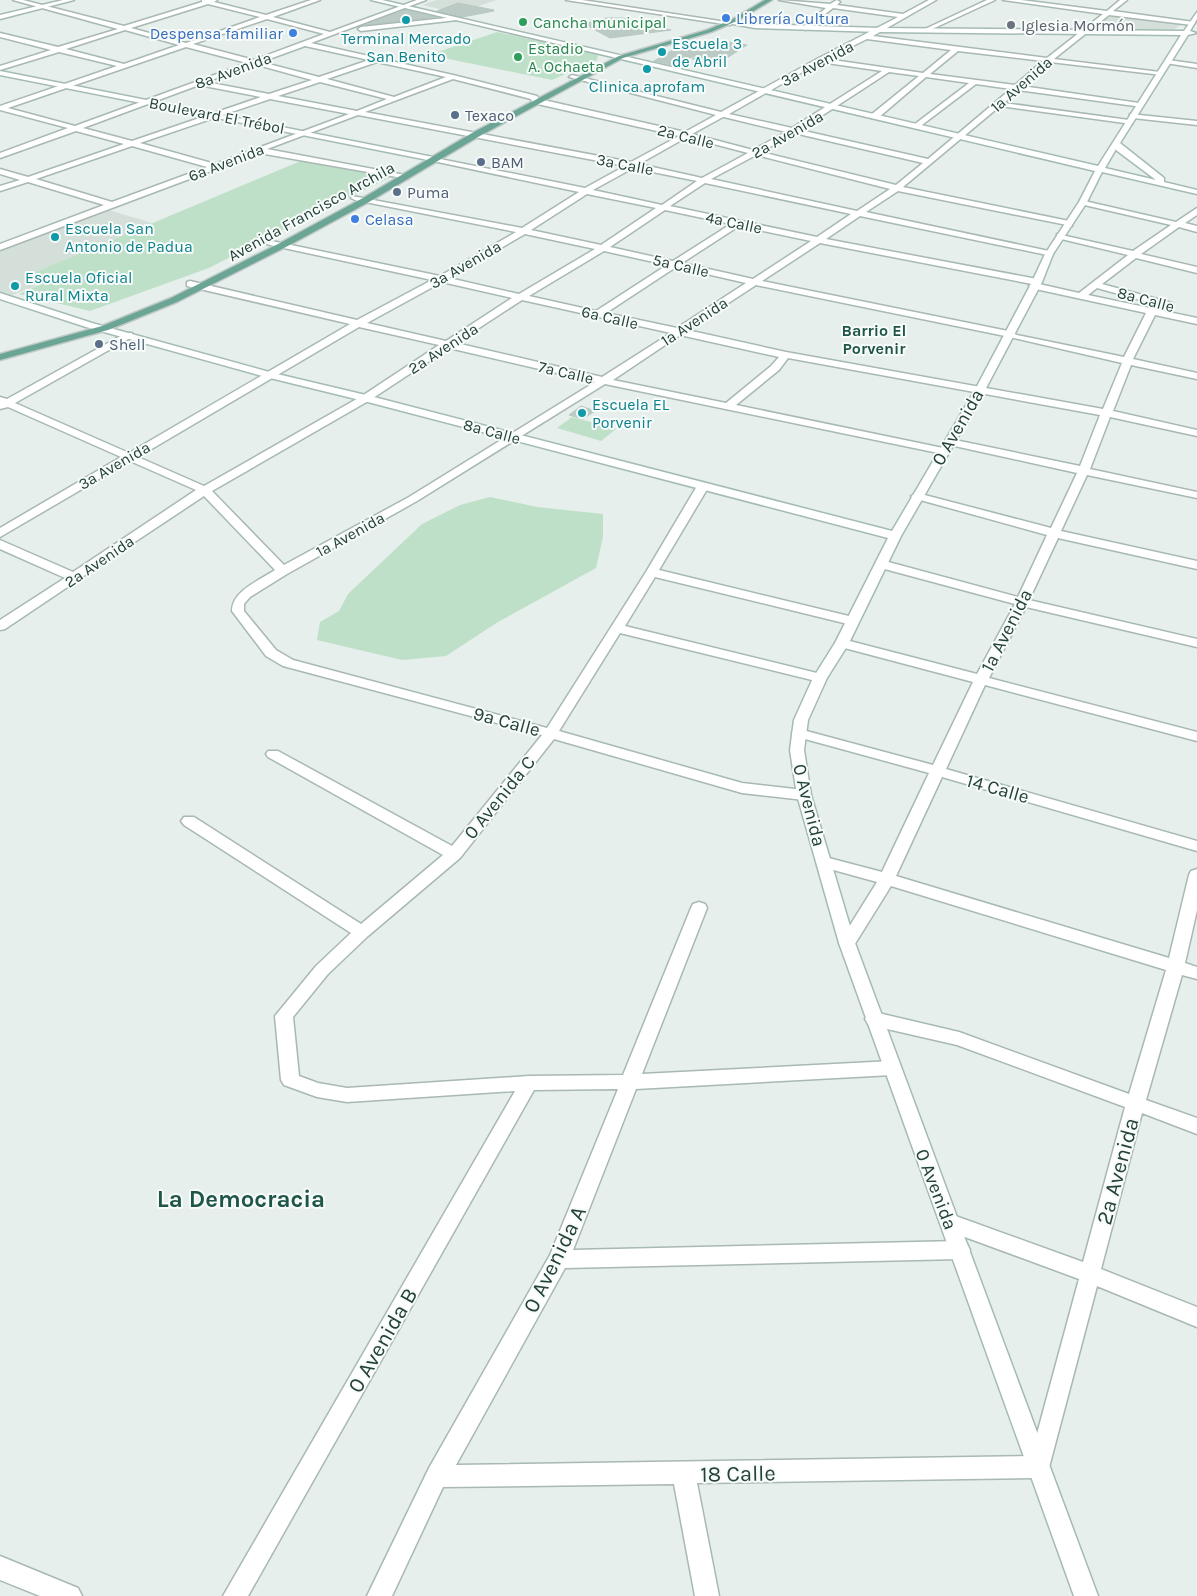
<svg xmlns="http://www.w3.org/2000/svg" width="1197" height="1596" font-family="Karla,sans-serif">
<rect width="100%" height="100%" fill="#e6efeb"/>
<g fill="#d4dfda">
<path d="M436,0H497L457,13L422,5Z"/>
<path d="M1113,15L1183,23L1175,29L1119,31L1094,27Z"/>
<path d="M109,210L152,223L32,274L40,276L34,287L12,295L0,292V251Z"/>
</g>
<g fill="#bfe0c8">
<path d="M497,32L589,52L598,55L597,60L552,80L429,55Z"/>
<path d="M303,160L395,175L298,222L209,268L90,311L19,294L52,279L31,274Z"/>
<path d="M572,417L616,429L601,441L557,428Z"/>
<path d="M490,497L537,507L603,514V537L596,568L498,622L446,656L402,660L317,640L320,622L339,611L348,594L422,524L460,505Z"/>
</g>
<g fill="#bbcac4" stroke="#b8c9c2">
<path d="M458,3L494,10V11L462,17L437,11Z"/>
<path d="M405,10L436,17L365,25Z"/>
<path d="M606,18H623L671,30L610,38L584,24Z"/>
<path d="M721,41L747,45L719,63L692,59L700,54L672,65L654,61L676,48L703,52Z"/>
<path d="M581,406L595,411L583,419L569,415Z"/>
</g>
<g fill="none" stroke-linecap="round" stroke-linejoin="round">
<g stroke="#a8b8b2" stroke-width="3">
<g id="street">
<path d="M13,0H23L124,26L202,2V0H217L214,2L266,15L311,0H320L273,17L330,32L417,0H426L311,43L453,75L537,96L539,99L685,132L716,115L569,77L572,75L721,112L817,59L898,17L833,8L805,30L803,29V27L826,8L779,0L830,4L837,0L840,2L837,5L903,14L929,0H936L873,36L1047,58L1103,14L1003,0H1021L1107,11L1120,0H1127L1113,11L1194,22L1195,23L1192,25L1109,15L1054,59L1160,72L1163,74L1162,75L1050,62L1022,86L1139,103L1143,105L1142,107L1018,90L1004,103L1129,120H1132V124L1000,106L903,187L1069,221L1072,222V226L898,191L866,212L1049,251L1053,254L1052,256L860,216L826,239L1037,279L1042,282L1039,284L1079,293L1128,255L1057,238V234L1133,251L1171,225L1080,204V200L1176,222L1197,208V215L1185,223L1197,226V232L1179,227L1141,254L1197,267V273L1136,258L1102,284L1172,303V307H1166L1097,288L1088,295L1197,318V324L1155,315L1133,359L1197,373V379L1131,365L1113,411L1197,430V436L1110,417L1090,469L1197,492V498L1087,475L1061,531L1197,561V569L1058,538L1029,600L1197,639V647L1026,607L989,678L1197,732V741L985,685L946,769L1197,841V851L942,777L896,876L1169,958L1189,875L1191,871L1197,869V910L1185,963L1197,967V979L1182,975L1146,1100L1197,1118V1134L1142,1113L1101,1269L1197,1307V1327L1097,1286L1047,1475L1039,1478L697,1483L719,1596H695L674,1484L443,1487L392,1596H367L429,1468L550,1255L618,1089L534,1090L248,1596H223L515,1091L347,1102L317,1097L284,1085L281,1080L275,1016L316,966L351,933L184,825L181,821L184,817H194L361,924L443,855L268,757L266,754L268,751H278L452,846L542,735L283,666L266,656L232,611C232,591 260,580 275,570L204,496L82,577L80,581L75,582L5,629L0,630V620L65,578L0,549V540L73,572L196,490L130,461L0,537V528L121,457L8,407L0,409V397L7,399L126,333H132V337L15,403L129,453L350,324L187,286V282L190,281L357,320L432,280L270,245L267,244V240L440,276L516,232L355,200L351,198L352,196L522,228L579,192L433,161L429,159L430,157L585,188L625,166L358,115L267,149L405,175H408V179L259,153L0,250V244L104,205L28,182L0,191V186L20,180L0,174V169L28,177L124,144L76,131L0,158V153L68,128L0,110V106L117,66L59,52L0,70V66L51,50L0,37V33L58,47L118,29ZM208,4L260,17L186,43L131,28ZM267,19L324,34L254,60L193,44ZM125,30L179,45L124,64L66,49ZM867,39L951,50L923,73L826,59ZM305,46L369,60L319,77L261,62ZM186,47L247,63L75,126L8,108ZM958,51L1043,61L1015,85L930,74ZM377,62L446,77L394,97L327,79ZM820,62L882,71L792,128L729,114ZM254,64L312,80L269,94L206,82ZM889,72L919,76L872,114V118H878L926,77L969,83L915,124L914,126L918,128L976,84L1011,89L928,159L800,130ZM453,79L531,99L533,103L679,136L631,162L365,112ZM320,82L387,99L357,111L278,96ZM199,85L261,97L132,141L83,128ZM270,99L349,114L215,164L140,143ZM723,117H724L786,132L753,150L692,134ZM794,133L923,163L896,185L761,152ZM687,137L748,153L702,178L639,164ZM132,146L207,167L112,202L36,179ZM756,155L890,189L857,211L711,179ZM633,168L697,181L662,205L593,190ZM705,183L851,214L817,237L670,206ZM587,194L656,208L601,245L531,230ZM665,210L731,224L673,261L610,247ZM739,226L811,241L753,279L682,263ZM525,234L595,249L519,294L449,278ZM820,243L1032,284L1029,286L1031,288L1146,313L1124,357L1017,335L1008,331L762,281ZM604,251L667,265L596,311L529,296ZM676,267L746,283L677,328L606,313ZM442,282L512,298L446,341L367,323ZM756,285L1005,336L1122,363L1103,409L786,352L687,330ZM522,300L671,333L602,377L456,343ZM359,327L439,345L362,396L204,486L138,457ZM680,335L779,357L771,366L726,403L613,380ZM449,348L595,382L409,497L284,565L212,491L370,400ZM788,358L1100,415L1080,466L950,439L945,442L950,445L1077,473L1051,528L917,493L911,496L913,498L1047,535L1018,597L881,560L875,564L877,567L1015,604L977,674L842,639L835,643L837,646L973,682L933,765L799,729L794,730L792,733L794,736L929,773L882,872L825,857L819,858L817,862L819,866L877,882L839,943L841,947L847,949L853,947L891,886L1166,970L1129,1094L959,1032L874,1012L868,1014L865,1019L868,1024L874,1026L957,1045L1125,1107L1083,1262L950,1214L943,1217L940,1223L943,1229L1079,1279L1031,1456L456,1465L565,1268L960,1259L967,1256L970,1250L967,1244L960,1241L573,1250L636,1089L892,1075L898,1073L901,1068L898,1063L892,1061L642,1074L707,908L705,904L699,902L693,904L691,908L623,1075L529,1076L347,1088L318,1083L299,1076L293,1017L328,974L368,936L460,858L554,739L742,793L804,800L809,798L811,795L809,792L804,790L742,783L559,731L620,633L820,682L827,678L825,675L625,626L655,577L852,625L859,621L857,618L659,570L709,486L703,483L697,486L646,572L547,728L293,660L276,650L244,611V604L250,597L287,574L417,501L605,384L943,454L949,451L943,448L736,405L779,370Z"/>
<path d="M566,0H582L733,23L730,25Z"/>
<path d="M987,0H995L930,30L925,29Z"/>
<path d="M455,17L457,20L361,31L358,29L361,27Z"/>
<path d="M1168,60L1197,64V68L1166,63L1165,62Z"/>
<path d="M1130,114L1197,121V125L1133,118H1130Z"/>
<path d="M0,1556L78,1588L82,1596H40L0,1580Z"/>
</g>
</g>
<g stroke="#a4bbb3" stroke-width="3">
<g id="secondary">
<path d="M63,0H74L0,19V15Z"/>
<path d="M371,0H382L1098,166L1181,35L879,32L755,28L727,23L730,21L755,24L879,28L1184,31L1197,12V19L1190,31L1196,33L1188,35L1120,143L1164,178V182L1197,190V194L1102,172L1087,202L1053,254L1042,282L985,390L901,536L849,643L827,678L808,720L804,750L811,795L855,943L1098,1596H1074L839,943L797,795L790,750L794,720L813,678L835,643L888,538L364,401L266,377L86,327L0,299V293L92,323L273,373L370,396L892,531L975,390L1032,282L1045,254L1079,202L1095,171ZM1116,149V150L1156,180L1105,168Z"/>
<path d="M0,71L433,157L437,159L433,161L0,75Z"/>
</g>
</g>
<g stroke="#c2cac8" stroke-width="3">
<path id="primary" d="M765,0H772L737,21L711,32L623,58L478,137L369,202L286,247L177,302L108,330L0,360V354L102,326L171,298L280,243L363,198L472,133L619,56L707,30L733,19Z"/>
</g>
<use href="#street" fill="#fff" fill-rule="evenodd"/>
<use href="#secondary" fill="#fff" fill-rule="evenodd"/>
<use href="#primary" fill="#6aa596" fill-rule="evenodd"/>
</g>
<g fill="#3f7fe0" stroke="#f7fbf9" stroke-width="2">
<circle cx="726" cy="18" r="5"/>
<circle cx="293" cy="33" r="5"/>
<circle cx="355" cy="219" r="5"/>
</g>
<g fill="#0f9aa8" stroke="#f7fbf9" stroke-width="2">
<circle cx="406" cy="20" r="5"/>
<circle cx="662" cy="52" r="5"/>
<circle cx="647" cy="69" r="5"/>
<circle cx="55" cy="237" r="5"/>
<circle cx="15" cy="286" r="5"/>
<circle cx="582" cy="413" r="5"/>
</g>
<g fill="#2e9e5b" stroke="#f7fbf9" stroke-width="2">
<circle cx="523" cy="22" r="5"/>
<circle cx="518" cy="57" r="5"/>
</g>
<circle fill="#6b7280" stroke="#f7fbf9" stroke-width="2" cx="1011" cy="25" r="5"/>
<g fill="#5c6f8a" stroke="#f7fbf9" stroke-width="2">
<circle cx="455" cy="115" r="5"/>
<circle cx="481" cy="162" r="5"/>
<circle cx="397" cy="192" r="5"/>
<circle cx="99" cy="344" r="5"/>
</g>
<g text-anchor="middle" stroke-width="4" stroke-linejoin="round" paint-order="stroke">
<g font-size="16" fill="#366cbe" stroke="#f7fbf9" text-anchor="start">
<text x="736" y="24">Librería Cultura</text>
<text x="283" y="39" text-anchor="end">Despensa familiar</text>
<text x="365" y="225">Celasa</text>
</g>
<g font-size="16" fill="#27864d" stroke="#f7fbf9" text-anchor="start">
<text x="533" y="28">Cancha municipal</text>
<text x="528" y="54">Estadio<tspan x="528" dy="18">A. Ochaeta</tspan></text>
</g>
<g font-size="16" fill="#5b616d" stroke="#f7fbf9" text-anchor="start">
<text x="1021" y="31">Iglesia Mormón</text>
</g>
<g font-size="16" fill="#0d838f" stroke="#f7fbf9" text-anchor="start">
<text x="406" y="44" text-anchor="middle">Terminal Mercado<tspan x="406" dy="18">San Benito</tspan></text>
<text x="672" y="49">Escuela 3<tspan x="672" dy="18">de Abril</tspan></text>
<text x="647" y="92" text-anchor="middle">Clinica aprofam</text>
<text x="65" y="234">Escuela San<tspan x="65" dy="18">Antonio de Padua</tspan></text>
<text x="25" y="283">Escuela Oficial<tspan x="25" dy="18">Rural Mixta</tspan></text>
<text x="592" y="410">Escuela EL<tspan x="592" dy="18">Porvenir</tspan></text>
</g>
<g font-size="16" fill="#24423a" stroke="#f7fbf9">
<text transform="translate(817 63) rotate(-28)" y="6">3a Avenida</text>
<text transform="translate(233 70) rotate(-20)" y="6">8a Avenida</text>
<text transform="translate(1021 84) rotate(-41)" y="6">1a Avenida</text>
<text transform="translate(217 115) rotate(11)" y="6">Boulevard El Trébol</text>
<text transform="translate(787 134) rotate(-30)" y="6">2a Avenida</text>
<text transform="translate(686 136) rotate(14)" y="6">2a Calle</text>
<text transform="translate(226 162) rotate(-21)" y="6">6a Avenida</text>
<text transform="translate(625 164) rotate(11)" y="6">3a Calle</text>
<text transform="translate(311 211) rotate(-29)" y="6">Avenida Francisco Archila</text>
<text transform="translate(734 222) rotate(12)" y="6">4a Calle</text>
<text transform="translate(465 264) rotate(-30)" y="6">3a Avenida</text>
<text transform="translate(681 265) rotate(13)" y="6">5a Calle</text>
<text transform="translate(1146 299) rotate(15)" y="6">8a Calle</text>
<text transform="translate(610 317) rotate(13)" y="6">6a Calle</text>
<text transform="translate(694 321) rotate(-33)" y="6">1a Avenida</text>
<text transform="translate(443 348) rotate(-33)" y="6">2a Avenida</text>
<text transform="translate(566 372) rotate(13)" y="6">7a Calle</text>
<text transform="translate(492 431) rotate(15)" y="6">8a Calle</text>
<text transform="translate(114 465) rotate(-30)" y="6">3a Avenida</text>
<text transform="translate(350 534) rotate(-29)" y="6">1a Avenida</text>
<text transform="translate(99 561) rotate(-34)" y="6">2a Avenida</text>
</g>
<g font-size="16" fill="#4e5e75" stroke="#f7fbf9" text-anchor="start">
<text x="465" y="121">Texaco</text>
<text x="491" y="168">BAM</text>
<text x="407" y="198">Puma</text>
<text x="109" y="350">Shell</text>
</g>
<g font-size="16" font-weight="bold" fill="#1f5548" stroke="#f7fbf9">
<text x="874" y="336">Barrio El<tspan x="874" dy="18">Porvenir</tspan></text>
</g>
<g font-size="19" fill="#24423a" stroke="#f7fbf9">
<text transform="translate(957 427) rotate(-60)" y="7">0 Avenida</text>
<text transform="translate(1006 630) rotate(-63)" y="7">1a Avenida</text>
<text transform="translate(507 721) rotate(15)" y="7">9a Calle</text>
<text transform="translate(998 788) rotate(16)" y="7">14 Calle</text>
<text transform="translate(499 797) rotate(-51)" y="7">0 Avenida C</text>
<text transform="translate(810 805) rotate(76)" y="7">0 Avenida</text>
<text transform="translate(937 1189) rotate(69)" y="7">0 Avenida</text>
</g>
<g font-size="22" fill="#24423a" stroke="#f7fbf9">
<text transform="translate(1117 1171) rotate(-75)" y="8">2a Avenida</text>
<text transform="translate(554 1259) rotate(-64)" y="8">0 Avenida A</text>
<text transform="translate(382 1340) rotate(-60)" y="8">0 Avenida B</text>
<text transform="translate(738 1473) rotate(-1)" y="8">18 Calle</text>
</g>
<g font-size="24" font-weight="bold" fill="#1f5548" stroke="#f7fbf9">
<text x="241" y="1207">La Democracia</text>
</g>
</g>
</svg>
